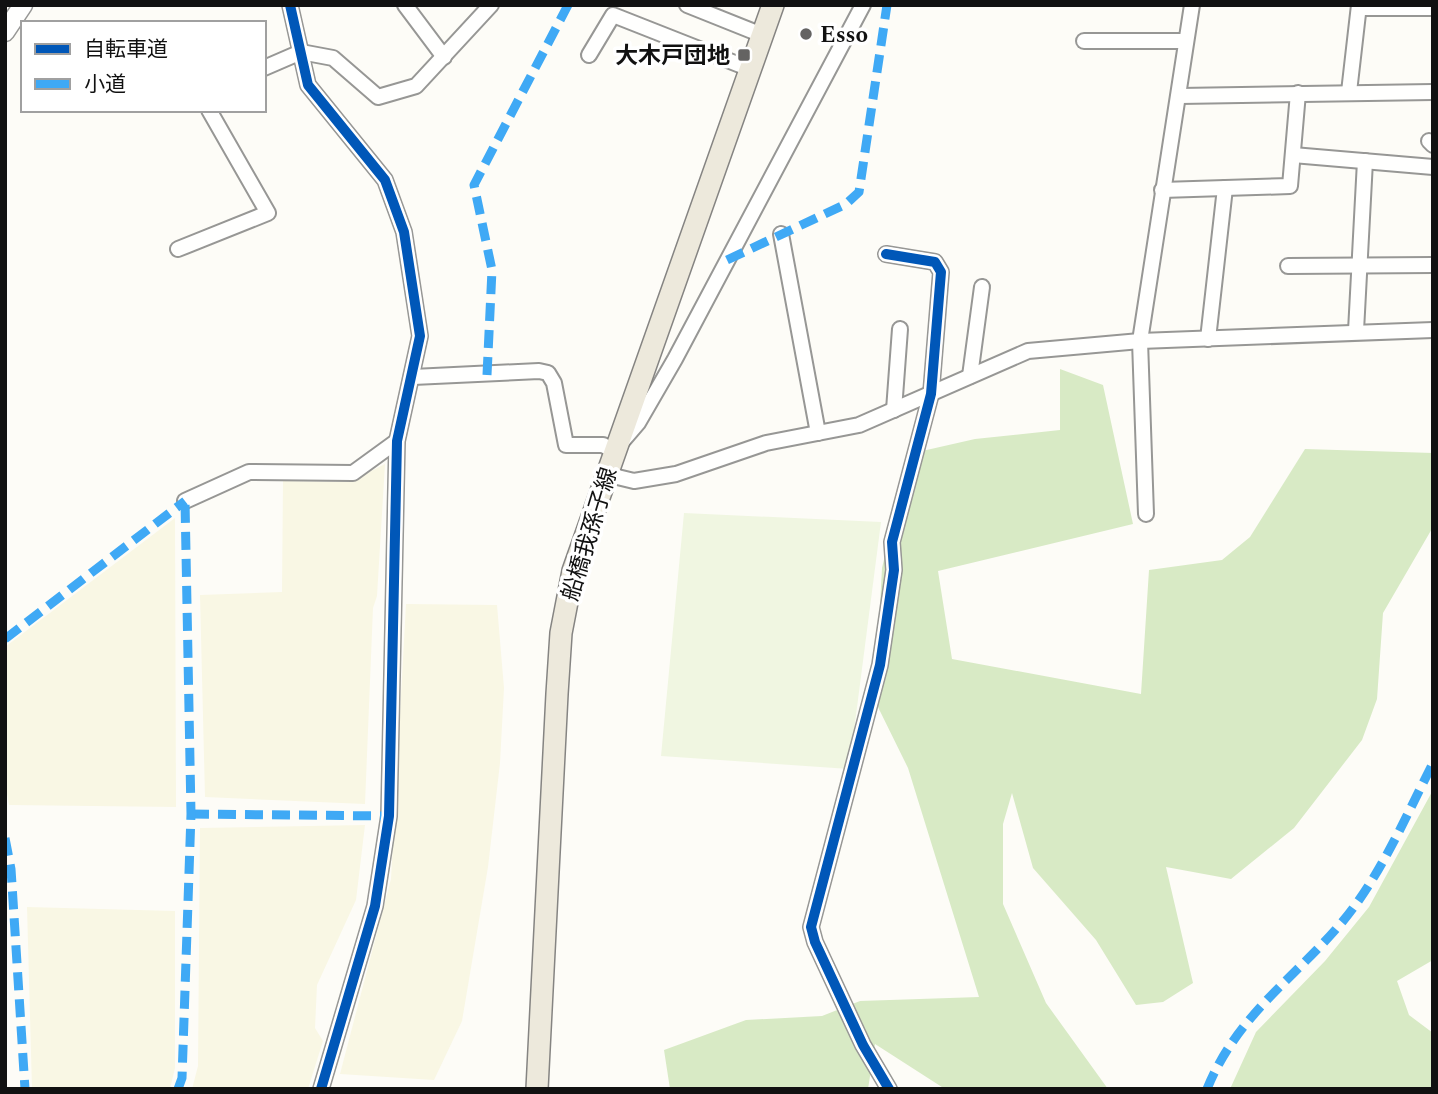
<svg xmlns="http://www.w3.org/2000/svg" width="1438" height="1094" font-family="Spectral,'Noto Sans JP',serif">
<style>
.farmland{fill:#f9f7e4}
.forest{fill:#d8eac5}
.pitch{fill:#f0f6e1}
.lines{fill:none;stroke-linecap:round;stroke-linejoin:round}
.minor-casing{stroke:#979795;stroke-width:18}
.tertiary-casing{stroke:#979795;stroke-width:21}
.primary-casing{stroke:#858482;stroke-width:24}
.minor{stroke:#fffffe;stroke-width:14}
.tertiary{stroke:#fffffe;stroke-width:18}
.primary{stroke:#ede9dc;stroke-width:21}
.quiet{stroke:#3fa9f5;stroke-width:9;stroke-dasharray:18 9;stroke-linecap:butt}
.cycleway-casing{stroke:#fff;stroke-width:15}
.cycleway{stroke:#0057b8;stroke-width:10}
.poi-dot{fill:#646362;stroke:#fff;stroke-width:2.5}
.labels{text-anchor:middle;stroke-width:7;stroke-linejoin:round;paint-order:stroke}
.poi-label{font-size:23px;font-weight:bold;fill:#111;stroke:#fff;text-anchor:start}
.street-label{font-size:23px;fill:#111;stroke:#fff}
</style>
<rect width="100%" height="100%" fill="#fdfcf7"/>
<g class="farmland">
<path d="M385 464 377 596 373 608 365 804 205 797 200 595 282 592 283 481 349 482Z"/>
<path d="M175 518 176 807 9 805 5 783V647Z"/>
<path d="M406 604 497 605 504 688 500 763 488 867 462 1021 434 1080 340 1074 391 879Z"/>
<path d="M365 825 356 900 317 985 315 1028 323 1041 308 1089H192L198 1066 200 828Z"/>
<path d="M27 907 175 911V1068L170 1089H32Z"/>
</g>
<g class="forest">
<path d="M1060 369 1103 385 1133 524 938 571 952 659 1141 694 1149 570 1222 560 1250 537 1305 449 1433 453V527L1383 613 1377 699 1362 740 1294 828 1231 879 1166 867 1193 983 1163 1002 1136 1005 1096 940 1033 868 1012 793 1003 824V904L1046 1003 1108 1089H945L875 1044 868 1089H670L664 1050 746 1020 822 1016 860 1001 979 997 908 768 875 701 882 568 909 454 975 439 1060 430Z"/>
<path d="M1433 790V960L1397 981 1409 1015 1433 1033V1089H1230L1256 1032 1325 961 1369 907Z"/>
</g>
<path class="pitch" d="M684 513 881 522 849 769 661 756Z"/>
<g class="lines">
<g class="minor-casing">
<g id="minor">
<path d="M290 5 308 85 385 180 404 232 420 336 397 441 389 816 375 906 321 1089"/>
<path d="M405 5 444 57"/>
<path d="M687 5 762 35"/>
<path d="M1359 8H1433"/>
<path d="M1084 41H1186"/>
<path d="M589 55 613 15 750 69"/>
<path d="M264 68 301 52 333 58 378 97 416 86 491 5"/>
<path d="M1349 92 1359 5"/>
<path d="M1180 96 1433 92"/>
<path d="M1429 141 1433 145"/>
<path d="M1293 155 1433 167"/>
<path d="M1162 190 1290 186 1298 93"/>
<path d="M781 234 818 433"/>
<path d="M178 249 268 213 209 110"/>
<path d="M886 254 935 262 941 272 931 394 892 542 894 570 880 665 811 927 815 942 863 1045 889 1089"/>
<path d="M1288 266 1433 265"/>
<path d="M1356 331 1365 161"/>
<path d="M1208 339 1225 188"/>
<path d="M970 376 982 287"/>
<path d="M413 377 539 371 548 373 554 383 566 445H603L614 451 638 423 675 359 863 5"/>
<path d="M894 410 900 329"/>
<path d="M605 474 634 481 676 474 766 443 859 425 1028 351 1140 341 1433 330"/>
<path d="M185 501 249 472 353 473 397 441"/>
<path d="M1146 514 1140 341 1192 5"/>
</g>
</g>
<g class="tertiary-casing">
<path id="tertiary" d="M5 32 23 5"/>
</g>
<g class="primary-casing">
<path id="primary" d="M537 1089 557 694 561 633 573 571 773 5"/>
</g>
<use href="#minor" class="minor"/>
<use href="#tertiary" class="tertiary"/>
<use href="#primary" class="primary"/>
<g class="quiet">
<path d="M727 260 846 204 859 192 887 5"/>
<path d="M487 375 492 270 474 185 568 5"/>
<path d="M5 639 185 501"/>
<path d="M191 814 389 816"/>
<path d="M5 838 11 869 25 1089"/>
<path d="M178 1089 182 1078 191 814 185 501"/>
<path d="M1207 1089C1237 1015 1294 979 1343 921 1381 875 1406 816 1433 763"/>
</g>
<g class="cycleway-casing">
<g id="cycleway">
<path d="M290 5 308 85 385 180 404 232 420 336 397 441 389 816 375 906 321 1089"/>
<path d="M886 254 935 262 941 272 931 394 892 542 894 570 880 665 811 927 815 942 863 1045 889 1089"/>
</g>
</g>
<use href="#cycleway" class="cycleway"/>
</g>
<g class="poi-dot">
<circle cx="806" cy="34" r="7"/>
<rect x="737" y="48" width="14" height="14" rx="3.5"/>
</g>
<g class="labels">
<g class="poi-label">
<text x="820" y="42">Esso</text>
<text x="730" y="63" text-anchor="end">大木戸団地</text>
</g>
<g class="street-label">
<text transform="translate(589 534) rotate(-73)" y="8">船橋我孫子線</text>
</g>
</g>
<rect width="1438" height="1094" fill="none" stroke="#111111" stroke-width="14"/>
<rect x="21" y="21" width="245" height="91" fill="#ffffff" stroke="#a0a0a0" stroke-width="2"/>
<rect x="35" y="44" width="35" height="10" fill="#0057b8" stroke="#a0a0a0" stroke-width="2"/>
<text x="84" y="56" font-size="21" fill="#111111">自転車道</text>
<rect x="35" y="79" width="35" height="10" fill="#3fa9f5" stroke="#a0a0a0" stroke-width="2"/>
<text x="84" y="91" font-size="21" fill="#111111">小道</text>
</svg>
